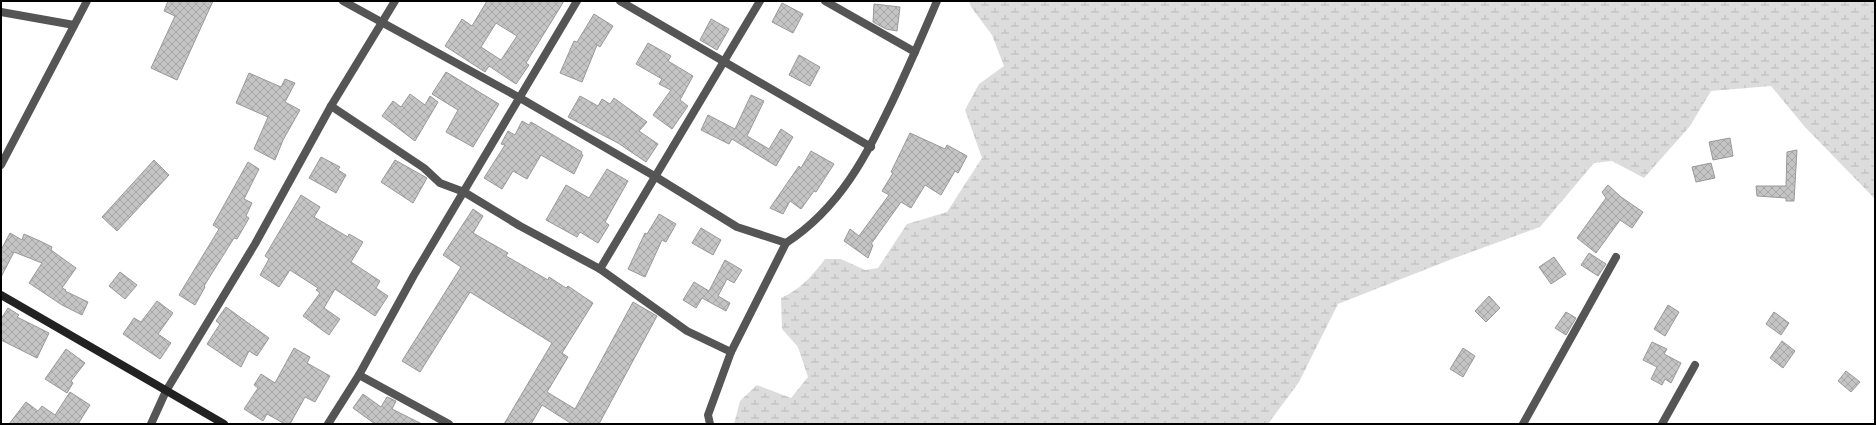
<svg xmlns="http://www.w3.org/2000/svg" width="1876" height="425" font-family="'PT Sans',sans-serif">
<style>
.wetland{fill:url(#wetland-marsh)}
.building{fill:url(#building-cross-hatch);stroke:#999;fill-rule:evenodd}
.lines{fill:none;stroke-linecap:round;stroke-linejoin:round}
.minor{stroke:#555;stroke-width:8}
.secondary{stroke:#222;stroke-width:8}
</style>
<defs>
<pattern id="wetland-marsh" width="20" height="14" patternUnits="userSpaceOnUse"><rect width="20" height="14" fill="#dcdcdc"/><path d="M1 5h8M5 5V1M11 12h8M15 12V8" fill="none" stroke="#bbb"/></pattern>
<pattern id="building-cross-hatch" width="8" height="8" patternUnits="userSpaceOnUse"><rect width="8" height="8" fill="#c4c4c4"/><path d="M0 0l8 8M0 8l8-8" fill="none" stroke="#a7a7a7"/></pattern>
</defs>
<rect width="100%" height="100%" fill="#fff"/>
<path class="wetland" d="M969 1H1875V199L1805 127 1771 86 1711 91 1690 126 1644 178 1612 161 1594 163 1540 227 1452 259 1338 304 1299 382 1268 424H734L740 401 757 385 791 398 808 377 798 347 782 329 781 298C801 289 812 276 825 259H841L865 270 878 268 907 224 947 212 982 158 965 110 979 84 1004 66 992 35 971 7Z"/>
<g class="building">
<path d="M168 1H213L177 80 151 68 175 16 164 11Z"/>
<path d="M487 1H564L526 63 529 65 516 84 489 66 485 72 445 46 462 19 472 26ZM496 23 517 36 501 60 481 47Z"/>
<path d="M782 3 803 14 793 33 772 22Z"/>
<path d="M874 4 900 7 897 31 886 29 873 22Z"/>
<path d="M594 14 613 26 600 47 597 45 582 82 560 73 574 41 577 42Z"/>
<path d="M711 19 729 29 717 50 700 40Z"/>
<path d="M648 43 671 56 668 61 693 76 680 100 688 106 672 129 653 115 671 90 659 84 662 79 636 64Z"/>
<path d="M799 55 820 67 810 86 789 75Z"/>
<path d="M446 72 499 104 473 147 446 132 458 110 432 94Z"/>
<path d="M249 73 281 87 285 79 295 83 285 102 300 110 283 140 275 160 254 149 268 117 236 103Z"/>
<path d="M410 94 425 105 430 96 438 102 415 141 382 116 393 101 401 107Z"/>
<path d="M751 95 764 101 747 136 769 149 781 129 793 137 776 166 732 139 729 144 701 130 708 115 735 129Z"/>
<path d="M580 96 598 106 602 99 610 104 614 98 647 122 639 131 658 144 646 162 618 143 568 117Z"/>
<path d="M522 121 529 125 531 122 582 152 581 154 583 155 574 174 541 155 527 179 513 171 502 189 484 178 505 145 501 144 508 131 515 135Z"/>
<path d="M910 133 945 149 947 145 967 156 958 173 955 171 941 195 925 185 911 208 901 202 871 244 873 245 868 258 844 241 850 229 859 236 889 195 882 191 893 173 891 172Z"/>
<path d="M1730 138 1733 156 1713 160 1709 142Z"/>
<path d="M1797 150 1794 201H1786V198L1757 196 1756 186H1786L1787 152Z"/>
<path d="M811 151 834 164 816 192 814 191 801 209 790 201 783 214 770 208 799 166 801 168Z"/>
<path d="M321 157 340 167 338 170 346 175 336 193 309 178Z"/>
<path d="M154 160 169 175 117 231 102 217Z"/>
<path d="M395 160 427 178 413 203 381 182Z"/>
<path d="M248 162 259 169 244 199 252 203 246 216 249 218 237 239 234 238 204 286 205 287 195 305 179 295 219 229 213 225Z"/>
<path d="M1711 163 1715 178 1696 182 1692 167Z"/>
<path d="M607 169 628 181 605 222 609 225 598 243 580 232 577 237 546 220 566 185 589 198Z"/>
<path d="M1608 185 1621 197 1643 212 1632 228 1620 220 1596 253 1577 238 1606 198 1602 192Z"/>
<path d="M301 195 320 207 314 217 348 237 349 234 363 242 351 262 380 281 376 288 388 296 375 316 335 289 324 308 340 319 329 335 303 316 320 293 316 290 318 288 290 270 279 287 260 275 269 259 265 256Z"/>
<path d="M473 209 483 216 473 233 508 253 506 256 548 280 549 277 566 288 568 286 593 303 562 353 568 357 547 392 575 409 633 302 657 316 599 424H572L542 405 531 424H504L552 343 470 292 420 372 402 361 461 267 443 255Z"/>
<path d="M659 214 676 224 666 242 662 240 645 277 628 269 645 233 647 234Z"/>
<path d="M701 228 721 240 713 255 692 243Z"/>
<path d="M10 233 22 240 24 234 40 241 52 247 51 250 76 268 62 288 66 290 65 291 88 302 82 315 62 305 29 283 42 263 14 252 1 277V250Z"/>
<path d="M1589 253 1606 264 1598 276 1581 265Z"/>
<path d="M1554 257 1566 274 1551 284 1539 267Z"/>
<path d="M725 260 742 270 734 283 727 279 718 296 730 303 726 311 702 298 696 308 683 300 694 282 709 291Z"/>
<path d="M120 272 137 285 125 299 109 286Z"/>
<path d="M1489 296 1500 308 1486 322 1475 311Z"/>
<path d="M157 301 173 313 158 334 171 343 160 359 123 334 134 318 141 322Z"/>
<path d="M1668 305 1679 312 1665 336 1654 329Z"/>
<path d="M226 307 269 338 257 356 249 351 241 367 207 344 220 324 216 321Z"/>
<path d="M8 308 19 315 17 317 49 333 37 358 1 340V319Z"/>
<path d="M1566 312 1576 318 1566 335 1555 328Z"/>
<path d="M1774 312 1789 323 1781 335 1766 324Z"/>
<path d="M1782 341 1795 351 1783 368 1770 358Z"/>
<path d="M1652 342 1667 349 1664 354 1681 363 1671 383 1665 379 1662 385 1651 379 1657 367 1643 360Z"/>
<path d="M294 348 310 357 307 363 330 376 315 402 305 397 290 424H285L267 414 263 421 244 409 258 388 254 385 261 374 275 383Z"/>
<path d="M1463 348 1475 356 1463 377 1450 369Z"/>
<path d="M66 349 85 363 71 381 73 383 67 393 45 379Z"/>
<path d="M1846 371 1860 382 1851 392 1838 381Z"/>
<path d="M70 392 90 405 78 424H9L26 402 38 411 42 406 55 415Z"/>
<path d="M363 394 381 407 387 397 396 401 392 409 422 424H375L353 408Z"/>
</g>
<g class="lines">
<g class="minor">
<path d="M343 1 520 98 656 177 737 227 786 243C841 207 866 156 894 98 909 66 923 34 937 1"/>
<path d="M620 1 871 147"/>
<path d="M825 1 915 52"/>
<path d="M1 12 74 25"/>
<path d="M331 106 424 168 440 183 464 192 520 226 600 269 687 331 731 352"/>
<path d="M1 165 87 1"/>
<path d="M600 269 760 1"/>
<path d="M359 375 449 424"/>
<path d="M151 424 166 391 255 244 331 106 395 1"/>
<path d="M328 424 359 375 414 275 577 1"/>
<path d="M710 424 708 415 731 352 786 243"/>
<path d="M1523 424 1616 257"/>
<path d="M1662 424 1695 365"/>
</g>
<path class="secondary" d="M1 295 224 424"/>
</g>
<rect width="1876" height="425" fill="none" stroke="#000000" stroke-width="4"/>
</svg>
